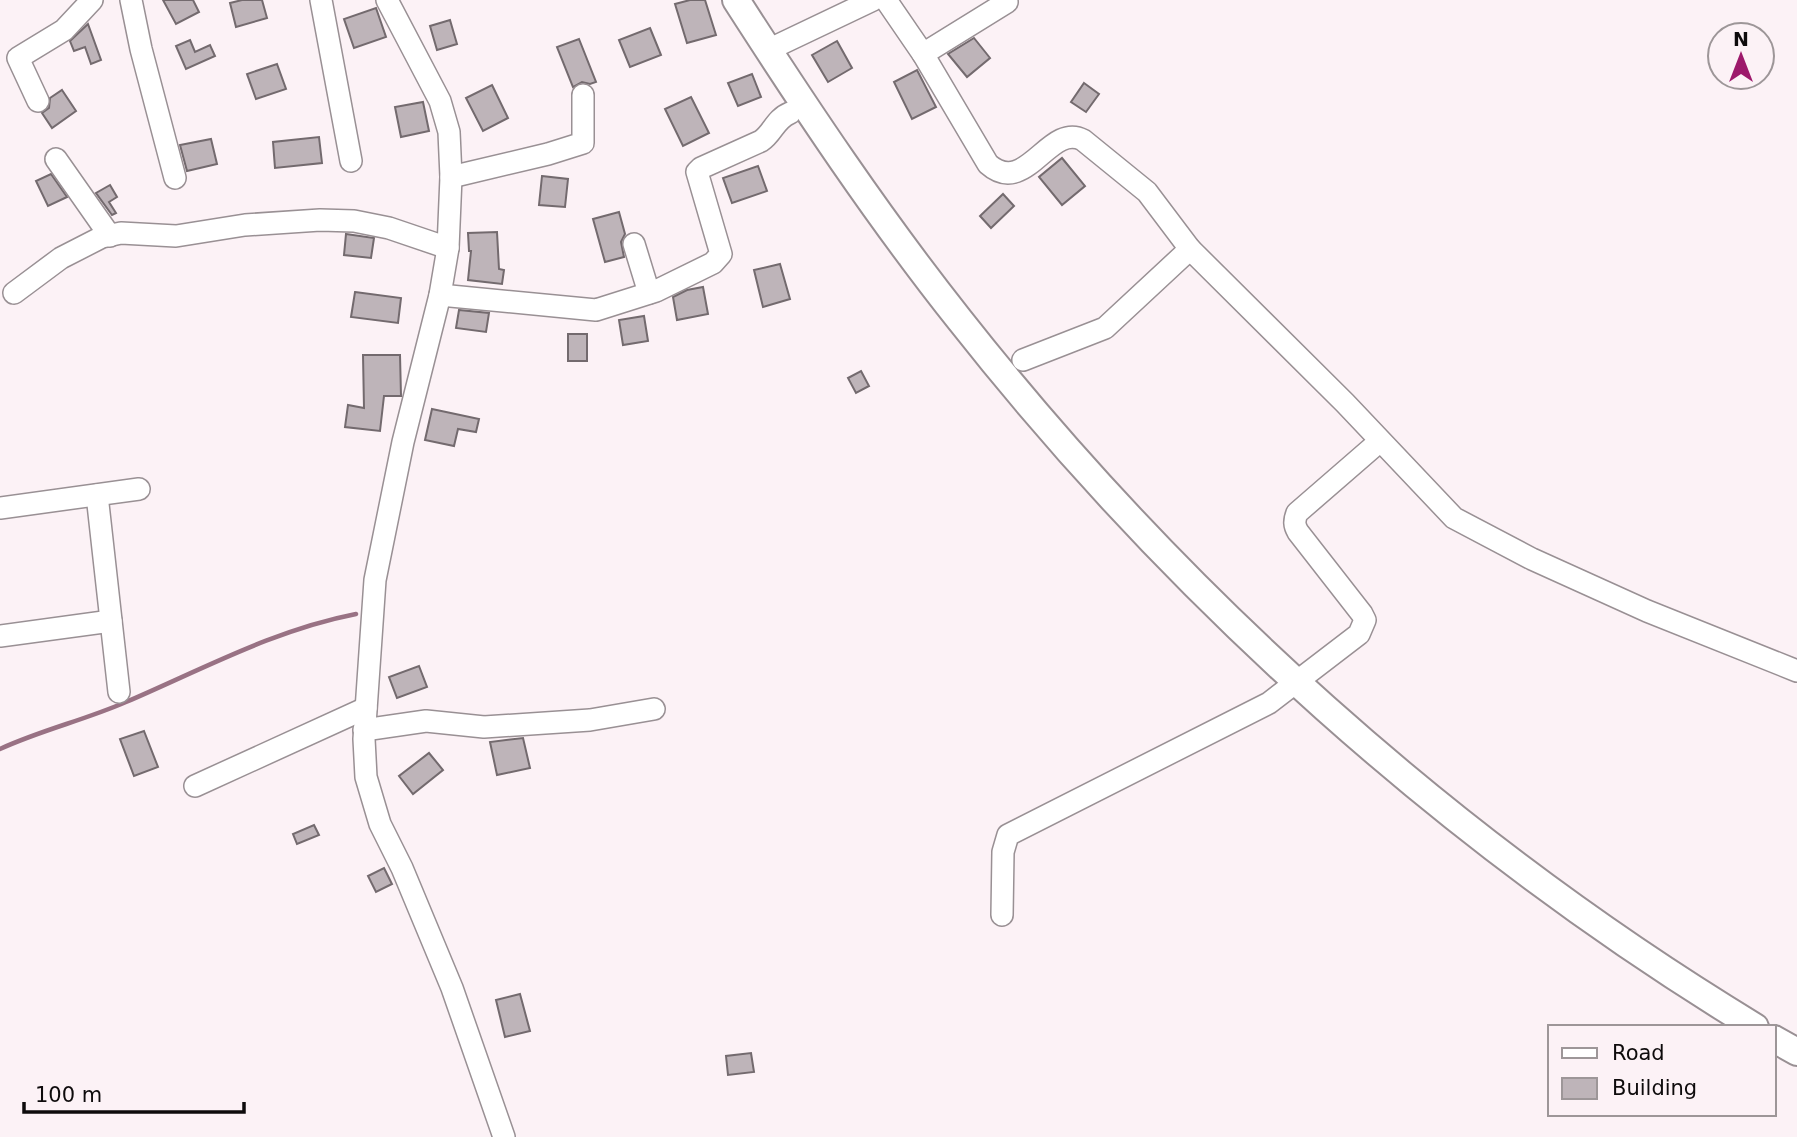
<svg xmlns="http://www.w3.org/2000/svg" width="1797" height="1137" font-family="'DejaVu Sans',sans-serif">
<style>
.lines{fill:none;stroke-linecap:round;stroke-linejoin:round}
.stream{stroke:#997284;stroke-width:4.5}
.building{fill:#beb4b9;stroke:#736a6e;stroke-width:2}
.minor-casing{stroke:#999094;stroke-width:24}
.major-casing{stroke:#999094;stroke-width:30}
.minor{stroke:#fff;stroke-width:21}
.major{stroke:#fff;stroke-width:26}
</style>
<rect width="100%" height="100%" fill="#fcf2f6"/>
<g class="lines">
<path class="stream" d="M0 749C41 730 85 720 126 702 203 669 274 630 356 614"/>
</g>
<g class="building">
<path d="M163 0H193L199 12 176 24Z"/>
<path d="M242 0H262L267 18 236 27 230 3Z"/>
<path d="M690 0H705L716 35 687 43 675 4Z"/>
<path d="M376 8 386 37 354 48 344 19Z"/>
<path d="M450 20 457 44 437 50 430 26Z"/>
<path d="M88 24 101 60 91 64 85 47 74 51 70 41Z"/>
<path d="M650 28 661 55 630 67 619 40Z"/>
<path d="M974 38 990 58 967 77 948 54Z"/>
<path d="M579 39 596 82 590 84 582 82 573 87 557 47Z"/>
<path d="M190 40 195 52 210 45 215 56 186 69 176 46Z"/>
<path d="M837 41 852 68 828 82 812 55Z"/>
<path d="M277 64 286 89 256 99 247 74Z"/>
<path d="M917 70 936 107 912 119 894 82Z"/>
<path d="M752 74 761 97 738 106 728 83Z"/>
<path d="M1084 83 1099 94 1086 112 1071 102Z"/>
<path d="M492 85 508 118 483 131 466 98Z"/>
<path d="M62 90 76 111 52 128 42 113 49 108 50 98Z"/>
<path d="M691 97 709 133 683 146 665 109Z"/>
<path d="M423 102 429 131 401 137 395 107Z"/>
<path d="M319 137 322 163 275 168 273 142Z"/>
<path d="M211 139 217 164 187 171 180 145Z"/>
<path d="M1062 158 1085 186 1062 205 1039 177Z"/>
<path d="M758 166 767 191 732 203 723 178Z"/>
<path d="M51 174 67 197 48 206 36 181Z"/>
<path d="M542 176 568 179 565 207 539 205Z"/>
<path d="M110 185 117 197 109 202 116 213 112 215 96 193Z"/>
<path d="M1003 194 1014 206 991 228 980 216Z"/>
<path d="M619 212 625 234 621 242 624 257 605 262 593 219Z"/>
<path d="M497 232 499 269 504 270 502 284 468 280 471 251H469L468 233Z"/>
<path d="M346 234 374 238 371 258 344 255Z"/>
<path d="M780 264 790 299 763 307 754 270Z"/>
<path d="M703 287 708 314 677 320 673 297 687 290Z"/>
<path d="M355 292 401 298 398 323 351 317Z"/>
<path d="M459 310 489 313 486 332 456 328Z"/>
<path d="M644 316 648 341 623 345 619 320Z"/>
<rect x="568" y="334" width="19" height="27"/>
<path d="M363 355H400L401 396H384L380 431 345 427 348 405 364 408Z"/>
<path d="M861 371 869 386 856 393 848 378Z"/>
<path d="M432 409 479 419 476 432 458 429 454 446 425 440Z"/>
<path d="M419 666 427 687 397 698 389 677Z"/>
<path d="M144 731 158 767 134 776 120 739Z"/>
<path d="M523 738 530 768 497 775 490 742Z"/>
<path d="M429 753 443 770 413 794 399 776Z"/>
<path d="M314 825 319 835 297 844 293 834Z"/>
<path d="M384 868 392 884 376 892 368 876Z"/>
<path d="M520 994 530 1031 505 1037 496 1000Z"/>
<path d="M751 1053 754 1072 728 1075 726 1056Z"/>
</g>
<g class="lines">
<g class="minor-casing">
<g id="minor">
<path d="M131 0 141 49 175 178"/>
<path d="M321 0 351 161"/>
<path d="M387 0 440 101 449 132 451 177 448 248 440 295 403 442 375 580 364 739 366 777 380 824 402 868 452 988 504 1137"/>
<path d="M886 0 923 54 988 164C1026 198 1049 122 1083 140L1147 192 1190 249 1345 403 1454 518 1532 559 1647 611 1797 671"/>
<path d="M768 50 873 0"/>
<path d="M923 54 1007 2"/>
<path d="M38 101 18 58 64 30 92 0"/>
<path d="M56 159 110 236"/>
<path d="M451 177 548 154 583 143V95"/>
<path d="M634 244 649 293"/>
<path d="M14 293 61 258 102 237 121 233 176 236 245 225 320 220 354 221 389 228 448 248"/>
<path d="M440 295 596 310 656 291 713 263 721 254 697 172 701 168 761 141C773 133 775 119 790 113"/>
<path d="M1023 360 1105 328 1190 249"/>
<path d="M97 495 119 692"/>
<path d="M0 508 139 489"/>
<path d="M0 636 111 621"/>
<path d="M364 730 426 721 484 727 590 720 654 709"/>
<path d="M195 786 366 708"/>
<path d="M1002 915 1003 852 1008 835 1269 703 1359 634 1365 620 1362 614 1298 532C1294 525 1294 521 1297 513L1380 441"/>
</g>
</g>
<g class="major-casing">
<g id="major">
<path d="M736 0C806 109 878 217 959 319 1177 596 1453 844 1755 1027"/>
<path d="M1774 1039 1797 1052"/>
</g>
</g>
<use href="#minor" class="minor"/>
<use href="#major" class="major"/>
</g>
<rect x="1548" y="1025" width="228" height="91" fill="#fcf2f6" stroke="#9d9698" stroke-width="2"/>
<rect x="1562" y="1048" width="35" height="10" fill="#ffffff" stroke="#9d9698" stroke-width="2"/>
<text x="1612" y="1060" font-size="21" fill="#0e0b0c">Road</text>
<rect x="1562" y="1078" width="35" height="21" fill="#beb4b9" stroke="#9d9698" stroke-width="2"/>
<text x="1612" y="1095" font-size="21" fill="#0e0b0c">Building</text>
<g transform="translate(1741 56)"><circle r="33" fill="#fcf2f6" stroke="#9d9698" stroke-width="2"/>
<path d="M0-5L12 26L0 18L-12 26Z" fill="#9d196b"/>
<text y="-10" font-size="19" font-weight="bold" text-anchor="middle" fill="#0e0b0c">N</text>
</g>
<path d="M24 1102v10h220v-10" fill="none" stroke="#0e0b0c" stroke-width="3.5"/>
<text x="35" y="1102" font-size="21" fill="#0e0b0c" stroke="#fcf2f6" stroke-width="5" paint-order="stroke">100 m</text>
</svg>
